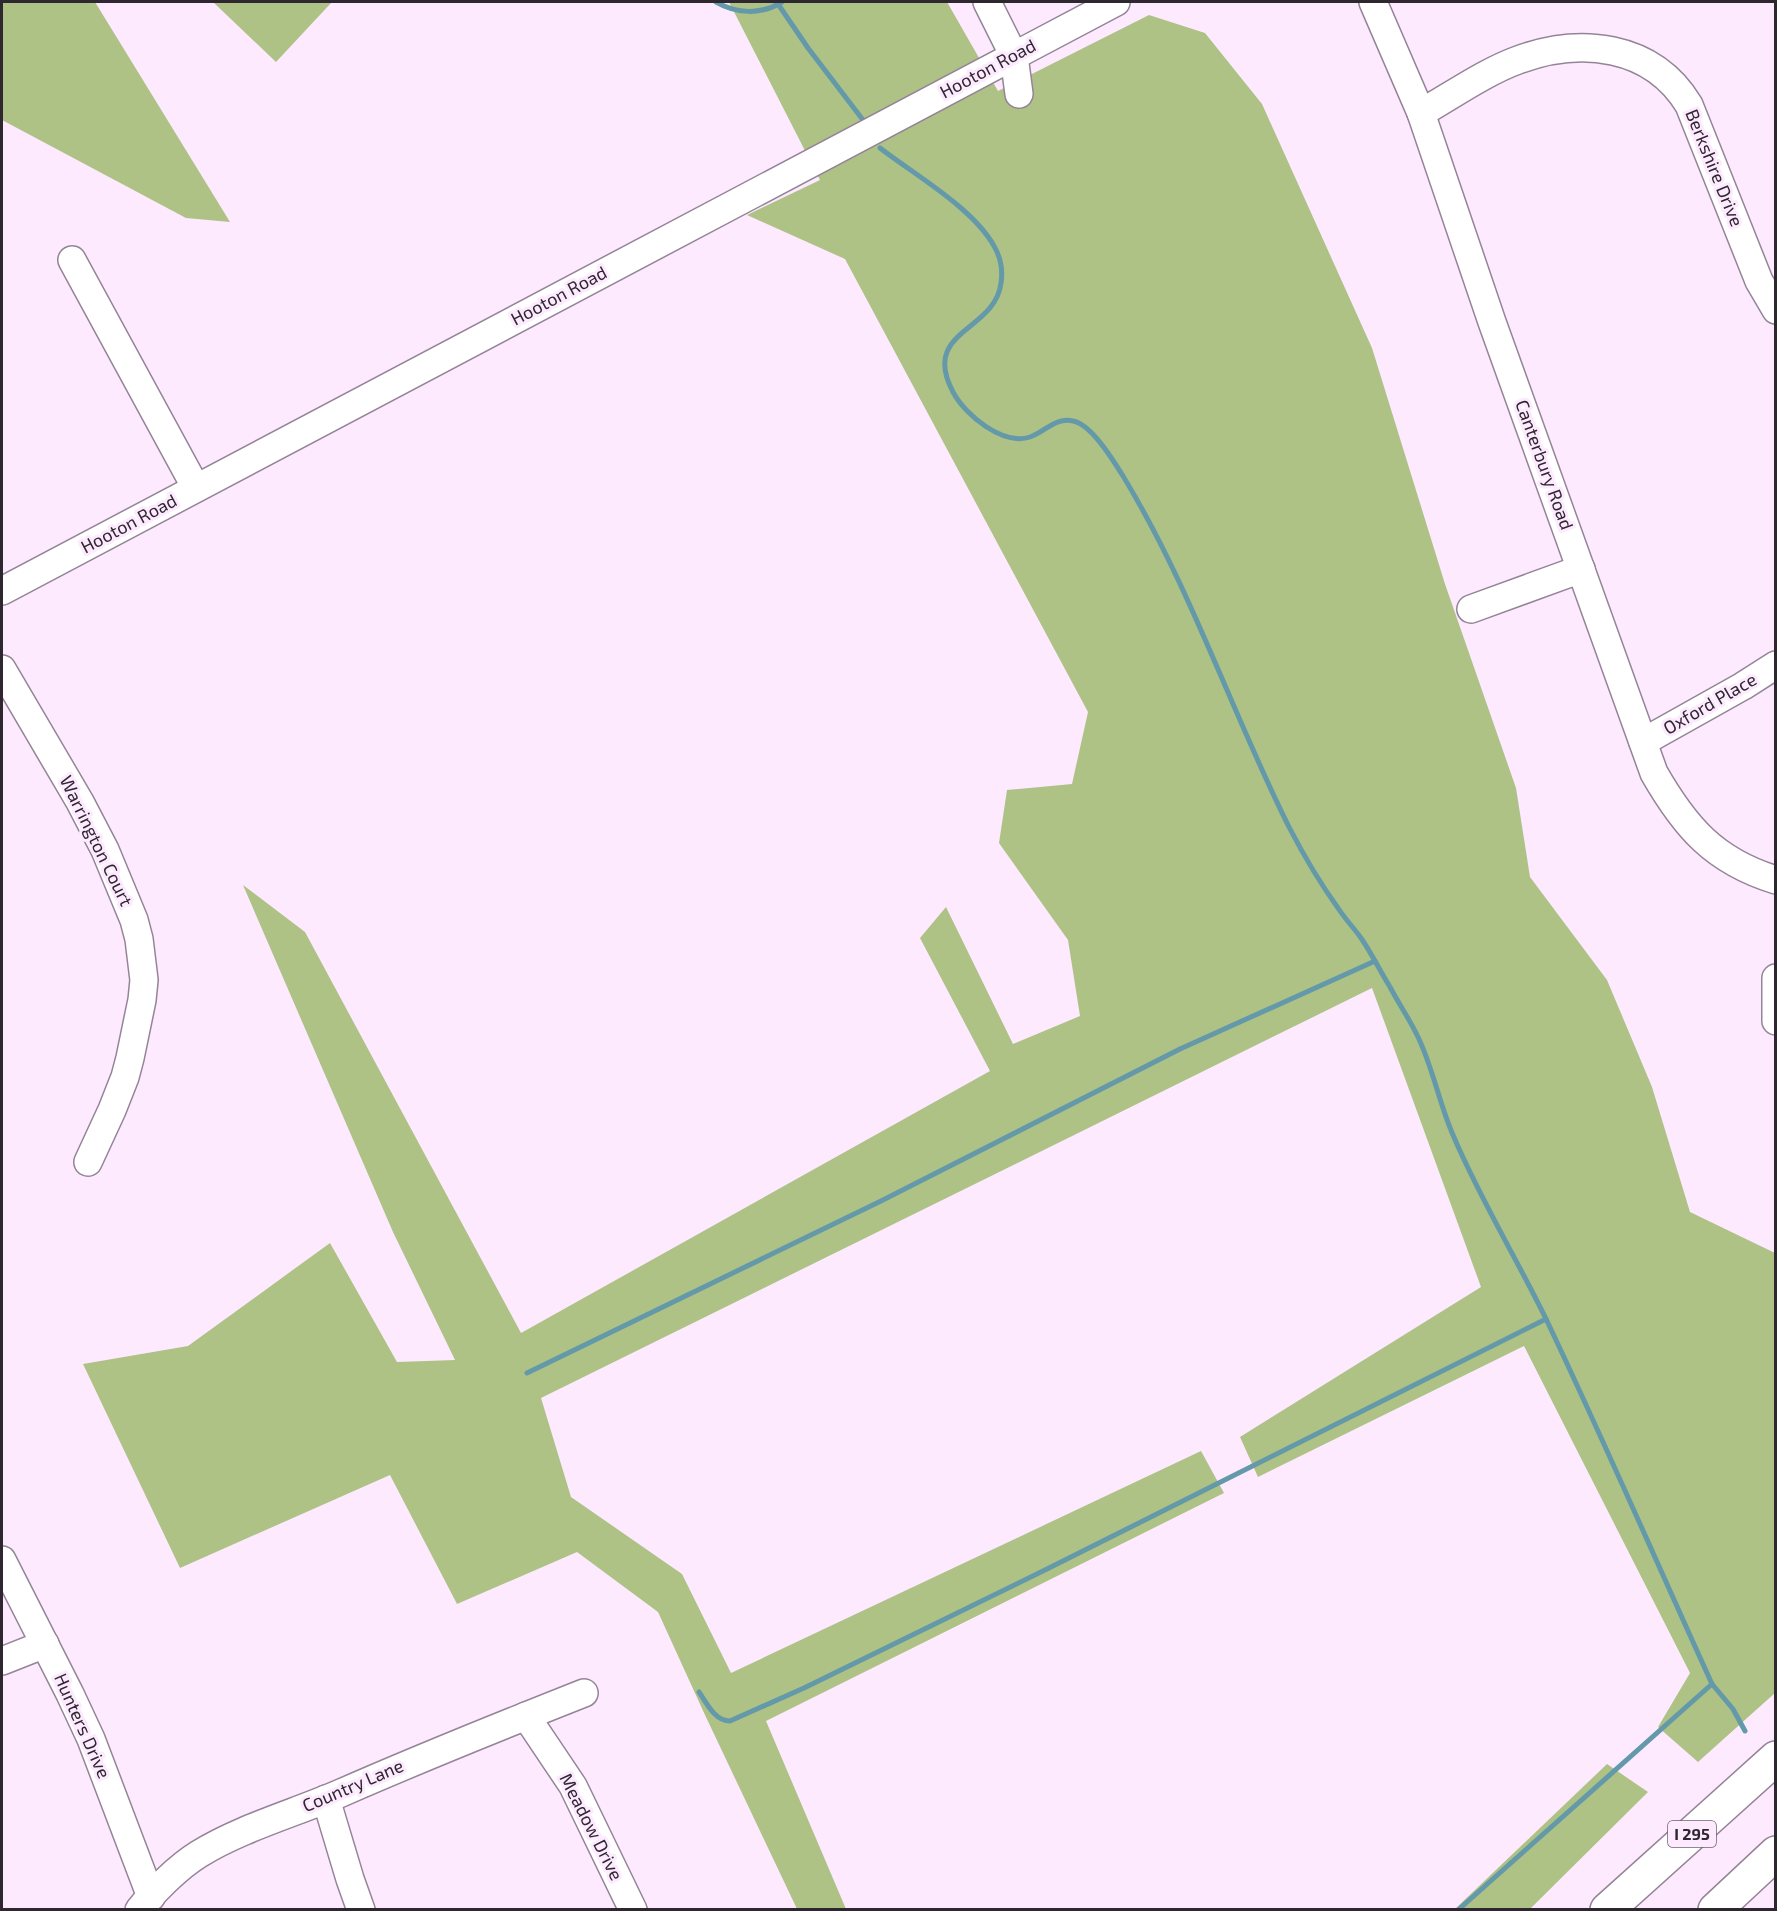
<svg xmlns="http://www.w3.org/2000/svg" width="1777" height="1911" font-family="'Exo 2',sans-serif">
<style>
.forest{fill:#aec286}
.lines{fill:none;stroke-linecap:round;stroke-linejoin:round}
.stream{stroke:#6499aa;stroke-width:5}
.minor-casing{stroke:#958497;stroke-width:30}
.highway-casing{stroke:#958497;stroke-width:36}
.minor{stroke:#fff;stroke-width:27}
.highway{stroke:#fff;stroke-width:33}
.labels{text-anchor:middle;stroke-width:6;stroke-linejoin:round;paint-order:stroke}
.shield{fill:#fdeaff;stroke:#6d626d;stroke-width:1.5}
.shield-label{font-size:16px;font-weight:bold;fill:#2f272f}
.street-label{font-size:18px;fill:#2f272f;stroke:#fdeaff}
</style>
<rect width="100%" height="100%" fill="#fdeaff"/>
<g class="forest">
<path d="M2 2H95L230 222 186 218 2 120Z"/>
<path d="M213 2H332L276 62Z"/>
<path d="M729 2H947L998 91 1149 15 1205 33 1262 104 1372 348 1445 584 1516 788 1530 877 1607 980 1652 1087 1690 1212 1775 1253V1693L1698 1762 1658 1727 1690 1673 1524 1346 1258 1477 1240 1437 1481 1287 1372 988 541 1398 571 1497 682 1574 731 1673 1201 1451 1224 1493 766 1721 846 1909H797L705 1715 658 1612 577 1552 457 1604 390 1475 180 1568 83 1364 188 1346 330 1243 397 1362 455 1360 393 1232 243 885 305 932 521 1333 990 1071 920 938 946 907 1013 1044 1080 1016 1068 940 999 843 1007 790 1072 784 1088 712 845 259 747 215 820 180Z"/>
<path d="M1607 1764 1648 1792 1530 1909H1455Z"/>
</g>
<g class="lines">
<g class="stream">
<path d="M716 2C737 14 761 15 782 2"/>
<path d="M778 4 808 48 863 120"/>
<path d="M880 148C915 175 973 208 994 246 1001 258 1003 270 1001 283 995 332 920 330 953 392 965 415 1003 446 1030 437 1045 432 1055 417 1073 421 1091 424 1113 460 1123 476 1190 586 1231 711 1289 827 1303 854 1320 883 1338 908 1345 919 1354 928 1361 938 1372 954 1380 971 1390 987 1399 1004 1410 1020 1418 1037 1433 1068 1439 1103 1453 1135 1480 1199 1517 1259 1547 1321 1604 1441 1657 1563 1712 1684L1733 1709 1745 1731"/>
<path d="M527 1373 881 1201 1180 1049 1375 961"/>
<path d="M699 1692C707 1704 715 1721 730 1721L804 1688 1049 1568 1546 1319"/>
<path d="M1458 1910 1712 1684"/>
</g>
<g class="minor-casing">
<g id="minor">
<path d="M987 2 1014 56 1019 94"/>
<path d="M1373 2 1421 113 1492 322 1654 773C1685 827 1714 861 1776 880"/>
<path d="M1421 113C1451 96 1485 72 1518 60 1580 37 1652 44 1689 105L1759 281 1776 310"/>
<path d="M72 260 196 488"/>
<path d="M2 591 1116 2"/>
<path d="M1471 609 1581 569"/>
<path d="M2 669 80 802 105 850 134 920 139 939 144 980 142 1000 130 1058 125 1077 112 1110 88 1162"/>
<path d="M1643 742 1743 686 1776 665"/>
<path d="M1776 978V1021"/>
<path d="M2 1560 70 1694 91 1739 151 1897"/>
<path d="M2 1661 45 1644"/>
<path d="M526 1716 573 1786 633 1910"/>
<path d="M326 1799 350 1879 361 1910"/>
<path d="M139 1910C154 1891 178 1867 199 1854 241 1828 295 1813 341 1793 421 1758 503 1725 584 1693"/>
</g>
</g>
<g class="highway-casing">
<g id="highway">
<path d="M1607 1910 1776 1758"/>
<path d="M1715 1910 1776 1853"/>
</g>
</g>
<use href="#minor" class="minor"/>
<use href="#highway" class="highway"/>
</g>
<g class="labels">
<rect class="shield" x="1668" y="1821" width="48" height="26" rx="4.5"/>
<g class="shield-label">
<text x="1692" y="1840">I 295</text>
</g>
<g class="street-label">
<text transform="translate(988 69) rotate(-28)" y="6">Hooton Road</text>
<text transform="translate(1714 168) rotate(68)" y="6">Berkshire Drive</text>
<text transform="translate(559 296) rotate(-28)" y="6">Hooton Road</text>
<text transform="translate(1544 465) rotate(70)" y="6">Canterbury Road</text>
<text transform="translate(129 524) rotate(-28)" y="6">Hooton Road</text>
<text transform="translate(1710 704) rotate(-30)" y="6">Oxford Place</text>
<text transform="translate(96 841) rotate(64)" y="6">Warrington Court</text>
<text transform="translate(82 1726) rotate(66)" y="6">Hunters Drive</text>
<text transform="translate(353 1786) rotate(-23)" y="6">Country Lane</text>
<text transform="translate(591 1827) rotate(63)" y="6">Meadow Drive</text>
</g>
</g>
<rect width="1777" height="1911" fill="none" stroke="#2f272f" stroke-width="6"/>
</svg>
